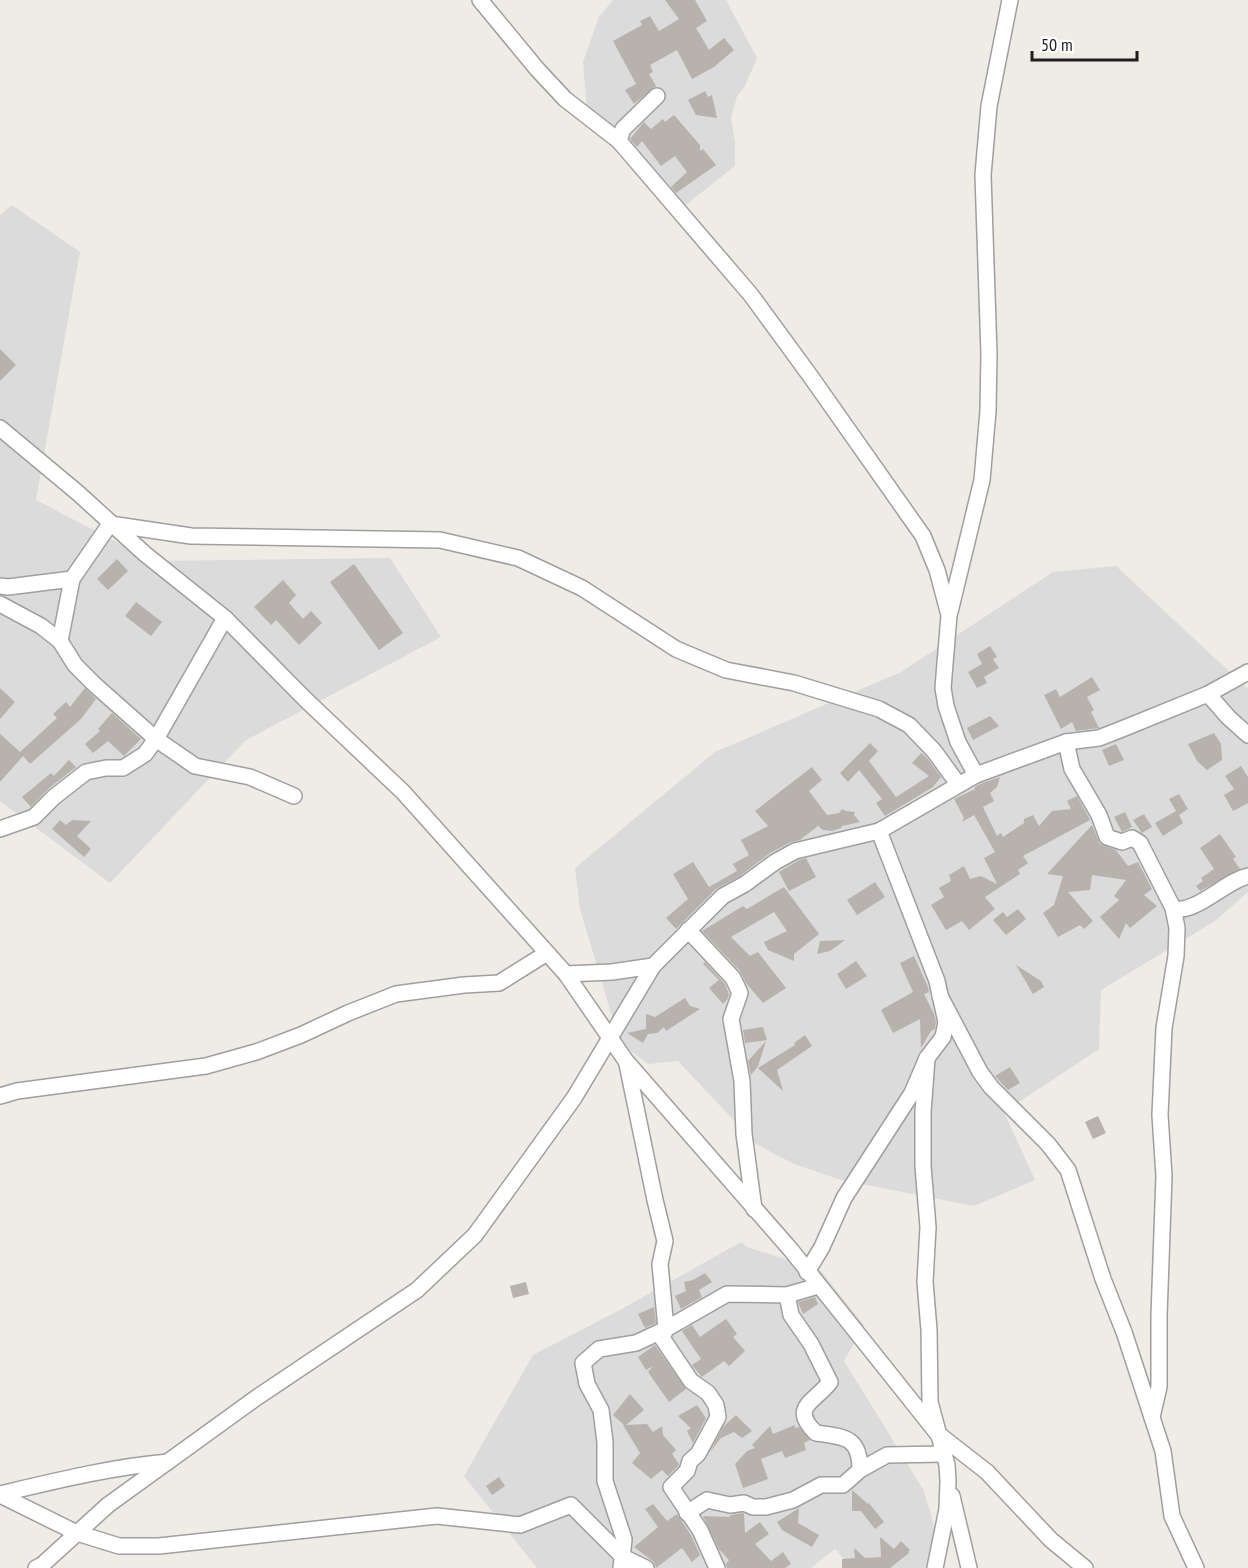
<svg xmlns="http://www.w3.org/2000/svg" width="1248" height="1568" font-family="'PT Sans Narrow',sans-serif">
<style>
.residential{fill:#dcdbdb}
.building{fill:#b7b2ab}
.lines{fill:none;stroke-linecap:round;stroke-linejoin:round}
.minor-casing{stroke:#9f9f9f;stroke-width:18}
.minor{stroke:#fff;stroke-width:15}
</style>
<rect width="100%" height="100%" fill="#eeece5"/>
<g class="residential">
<path d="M613 0H726L757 58 744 88 737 96 731 118 735 142V166L683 207 587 111 583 62 599 17Z"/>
<path d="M12 205 80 252 36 500 153 561 390 558 441 637 246 740 110 883 0 801V215Z"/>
<path d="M1116 566 1248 689V892L1215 921 1101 990 1099 1049 1004 1112 1035 1180 974 1206 841 1180 794 1164 756 1144 678 1061 648 1064 620 1043 580 909 575 868 715 752 901 672 1053 572Z"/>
<path d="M741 1242 747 1247 821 1271 864 1325 844 1361 923 1489 931 1514 941 1564 934 1568H853L835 1549 811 1568H537L464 1476 533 1355 618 1311Z"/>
</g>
<g class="building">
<path d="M665 0H695L707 21 696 28 709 50 724 38 734 50 714 67 692 79 677 50 650 65 653 72 649 74 656 86 634 104 625 90 636 84 613 41 642 25 640 21 650 16 659 31 679 19Z"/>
<path d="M705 91 708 97 712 95 717 118 696 115 688 100Z"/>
<path d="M674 115 700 145V151L703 149 716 165 676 193 671 187 687 172 675 156 661 166 642 141 637 147 630 139 644 122 651 129 663 119 665 122Z"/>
<path d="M0 349 16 365 0 381Z"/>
<path d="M117 559 128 571 108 590 97 579Z"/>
<path d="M354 564 403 633 379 650 330 582Z"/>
<path d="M283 580 296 595 289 603 303 619 311 611 322 623 299 645 276 620 271 625 254 607Z"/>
<path d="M136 602 162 622 151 636 125 616Z"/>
<path d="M990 646 997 657 993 659 999 668 984 677 987 683 977 688 968 672 982 664 977 654Z"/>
<path d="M1092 677 1100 690 1087 697 1094 710 1091 712 1099 728 1076 731 1072 722 1061 729 1044 695 1056 689 1060 697Z"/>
<path d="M0 688 15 702 0 719Z"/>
<path d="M85 688 96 699 81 719 30 764 23 756 0 782V734L20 752 57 718 53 714 66 702 70 707Z"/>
<path d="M112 713 141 739 124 756 108 741 93 753 85 744 100 731 98 729Z"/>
<path d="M990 716 999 726 973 740 967 728Z"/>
<path d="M1214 733 1221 744 1222 760 1207 770 1197 761 1188 744Z"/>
<path d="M870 743 878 751 869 761 896 797 929 776 912 763 921 753 927 758 941 777 933 787 885 816 876 803 882 799 859 770 848 782 840 773Z"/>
<path d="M1116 744 1124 760 1109 766 1102 750Z"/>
<path d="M69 760 76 767 48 789 31 807 22 797 51 773 54 776Z"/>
<path d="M1241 766 1248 777V803L1233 811 1224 795 1234 789 1225 776Z"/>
<path d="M812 767 822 780 809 791 827 815 839 813 842 809 846 811 855 812 854 815 860 822 842 826 841 828 832 831 823 830 818 826 800 840 791 842 770 853 740 876 716 889 676 929 666 918 688 899 673 874 693 862 709 887 737 871 733 864 749 855 741 840 768 826 755 811Z"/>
<path d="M1000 777 997 787 990 793 994 801 983 807 997 836 1001 833 1003 837 1024 823V819L1033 815 1039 826 1052 811 1071 809 1067 801 1077 796 1090 820 1023 856 1028 863 1018 870 1020 874 985 897 995 909 969 930 962 921 946 930 931 905 944 897 939 888 951 881 949 875 964 866 970 879 981 876 997 884 984 858 995 852 974 815 962 822 964 818 954 799 975 789V787L980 784Z"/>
<path d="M1179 794 1188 809 1179 815 1183 823 1163 836 1155 823 1176 811 1169 799Z"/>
<path d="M1125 812 1132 827 1122 832 1114 817Z"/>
<path d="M1144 814 1152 827 1142 833 1133 820Z"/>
<path d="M60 820 66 825 72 820 91 821 77 836 91 849 84 857 52 829Z"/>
<path d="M1092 825 1100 844 1116 850 1128 866 1138 862 1152 889 1144 895 1157 906 1130 928 1126 923 1119 939 1100 917 1119 900 1114 896 1126 880 1092 875 1090 890 1068 892 1093 921 1084 929 1080 925 1058 937 1043 913 1054 905 1063 876 1047 874Z"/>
<path d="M1220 834 1236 857 1233 859 1240 869 1200 891 1196 886 1203 881 1201 878 1214 869 1200 848Z"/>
<path d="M806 858 816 877 789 891 779 872 799 860Z"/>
<path d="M875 882 885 897 857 915 847 900Z"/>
<path d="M784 887 819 934 794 954V961L768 950 764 942 787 931 774 912 731 937 750 956 758 952 786 988 763 1003 746 983 740 971 702 931 743 906 747 909Z"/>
<path d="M1018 909 1026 919 1006 935 993 920 1003 912 1007 917Z"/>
<path d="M845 940 830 951 817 954 820 941Z"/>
<path d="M914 956 928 987 929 992 924 994 934 1014 936 1022 935 1029 931 1031 921 1048 920 1019 893 1033 881 1010 913 992 900 963Z"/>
<path d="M856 961 867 976 846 989 837 974Z"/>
<path d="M705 962 725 984 729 994 727 1000 723 1004 709 988 719 980 703 964Z"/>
<path d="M1016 965 1041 981 1044 987 1033 994Z"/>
<path d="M685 998 690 1006 700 1009 666 1031 664 1027 657 1033 648 1034 643 1043 627 1033 646 1029V1014L655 1017Z"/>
<path d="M763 1027 767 1040 745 1043 743 1030Z"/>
<path d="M805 1035 812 1046 777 1070 783 1091 758 1068 795 1045 794 1043Z"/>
<path d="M766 1041 758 1066 751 1075 748 1061Z"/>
<path d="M1010 1067 1020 1083 1008 1090 995 1076Z"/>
<path d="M1098 1116 1106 1133 1093 1139 1085 1122Z"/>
<path d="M705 1273 712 1282 699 1290 702 1297 681 1309 675 1296 686 1291 684 1282 693 1280Z"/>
<path d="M526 1282 529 1294 513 1298 510 1286Z"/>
<path d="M815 1297 818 1304 803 1314 798 1302Z"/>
<path d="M654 1307 656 1323 645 1328 638 1314Z"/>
<path d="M726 1319 737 1334 733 1337 745 1351 729 1366 724 1361 702 1377 692 1365 701 1359 682 1331 692 1325 700 1337Z"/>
<path d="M655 1345 686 1389 669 1402 648 1372 653 1366 646 1370 638 1357Z"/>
<path d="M630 1394 644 1410 626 1425 647 1424 653 1432 662 1426 663 1435 676 1450 672 1454 679 1464 678 1466 668 1476 662 1470 651 1479 632 1463 640 1453 623 1425H624L613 1415Z"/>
<path d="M697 1405 706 1418 693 1443 687 1431 691 1428 678 1416Z"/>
<path d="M736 1415 752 1431 742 1438 734 1432 721 1438 710 1452 723 1427Z"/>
<path d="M795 1425V1428L799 1427 810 1440 804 1443 806 1450 785 1458 782 1451 761 1459 768 1479 743 1488 735 1464 747 1451 755 1448 752 1445 770 1426 773 1434Z"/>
<path d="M499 1477 505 1486 492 1495 486 1486Z"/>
<path d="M852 1490 868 1504 869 1503 884 1522 875 1529 861 1511H852Z"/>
<path d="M653 1504 667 1521 677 1514 691 1535 700 1555 692 1562 682 1548 656 1568 654 1562 634 1547 658 1527 645 1509Z"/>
<path d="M799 1508 798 1523 819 1535 812 1547 782 1530 777 1522Z"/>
<path d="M743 1513 744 1514 745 1533 760 1522 769 1534 755 1544 771 1561 783 1552 791 1564 785 1568H727L726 1564 729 1560 719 1549 703 1516 729 1517 731 1515Z"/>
<path d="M880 1537 894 1549 901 1541 910 1550 908 1552 909 1553 890 1568H842V1559L855 1558 854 1548 865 1558 881 1557Z"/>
</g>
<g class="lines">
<g class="minor-casing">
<g id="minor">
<path d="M480 0 537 69 565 99 619 141 751 295 811 377 923 536 937 570 949 615 943 688 946 706 958 742 976 775"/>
<path d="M619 141 623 129 657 96"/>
<path d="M0 428 78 493 145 554 225 618 306 700 403 792 566 974 626 1061 791 1250 937 1433 987 1472 1051 1540 1085 1568"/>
<path d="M0 586 8 587 72 579 110 524 191 536 440 540 518 558 582 588 676 649 726 670 794 683 879 709 909 725 934 751 958 784"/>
<path d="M0 604 41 626 60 641 75 665 95 685 156 739 195 766 250 777 294 796"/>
<path d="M950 612 982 480 988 411 989 354 983 175 989 106 1010 0"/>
<path d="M60 641 72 579"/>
<path d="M1208 694 1228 717 1248 735"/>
<path d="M1066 742 1072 769 1099 815 1107 837 1122 842 1132 838 1140 843 1173 908 1177 928 1176 956 1164 1028 1160 1115 1164 1176 1159 1316V1387L1152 1417"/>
<path d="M0 829 34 817 54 797 86 772 106 768H123L145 754 156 739 225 618"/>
<path d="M1173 908C1193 916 1227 880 1248 876"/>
<path d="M688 930 733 978 740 993 731 1019 742 1081 744 1134 754 1209"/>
<path d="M566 974 612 972 653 966"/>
<path d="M940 996 980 1072 991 1087 1048 1144 1068 1170 1103 1279 1124 1332 1163 1451 1172 1516 1196 1568"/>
<path d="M927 1058 923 1112V1166L928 1227 925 1282 929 1330 930 1402 947 1465 948 1481 947 1509 935 1568"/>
<path d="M0 1096 17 1091 206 1066 256 1052 301 1035 348 1013 396 994 464 985 499 983 547 953"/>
<path d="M807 1272 822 1247 844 1198 912 1093 927 1058 943 1037 946 1022 937 981 879 831"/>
<path d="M787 1295 791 1315 811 1344 830 1382C815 1402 789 1407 816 1433 845 1437 860 1437 860 1470"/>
<path d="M0 1494C55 1481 111 1467 168 1462"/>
<path d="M0 1495 77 1533 119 1546H159L437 1516 520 1525 571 1505 623 1557 646 1568"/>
<path d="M952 1496 969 1568"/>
<path d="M687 1513 707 1500 730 1505 744 1503 753 1507H766L793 1500 821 1485H843L860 1470 887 1455 944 1454"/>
<path d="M36 1568 42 1565 108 1505 256 1398 417 1290 475 1235 574 1098 653 966 723 896 745 884 775 862 795 851 879 831 976 775 1066 742 1099 738 1127 727 1208 694 1248 672"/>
<path d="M621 1568 624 1539 605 1481V1442L601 1410 587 1384 583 1363 599 1349 636 1343 666 1329 660 1264 665 1241 655 1200 627 1064"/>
<path d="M717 1568 700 1530 671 1487 687 1471 690 1461 698 1454 718 1417 716 1405 708 1393 691 1381 662 1338 666 1329 727 1294 787 1295 818 1286"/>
</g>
</g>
<use href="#minor" class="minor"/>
</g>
<path d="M1032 51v9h105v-9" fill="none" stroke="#1e1e1e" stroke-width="3"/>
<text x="1041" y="51" font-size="18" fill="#1e1e1e" stroke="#ffffff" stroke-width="4.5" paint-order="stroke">50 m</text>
</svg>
